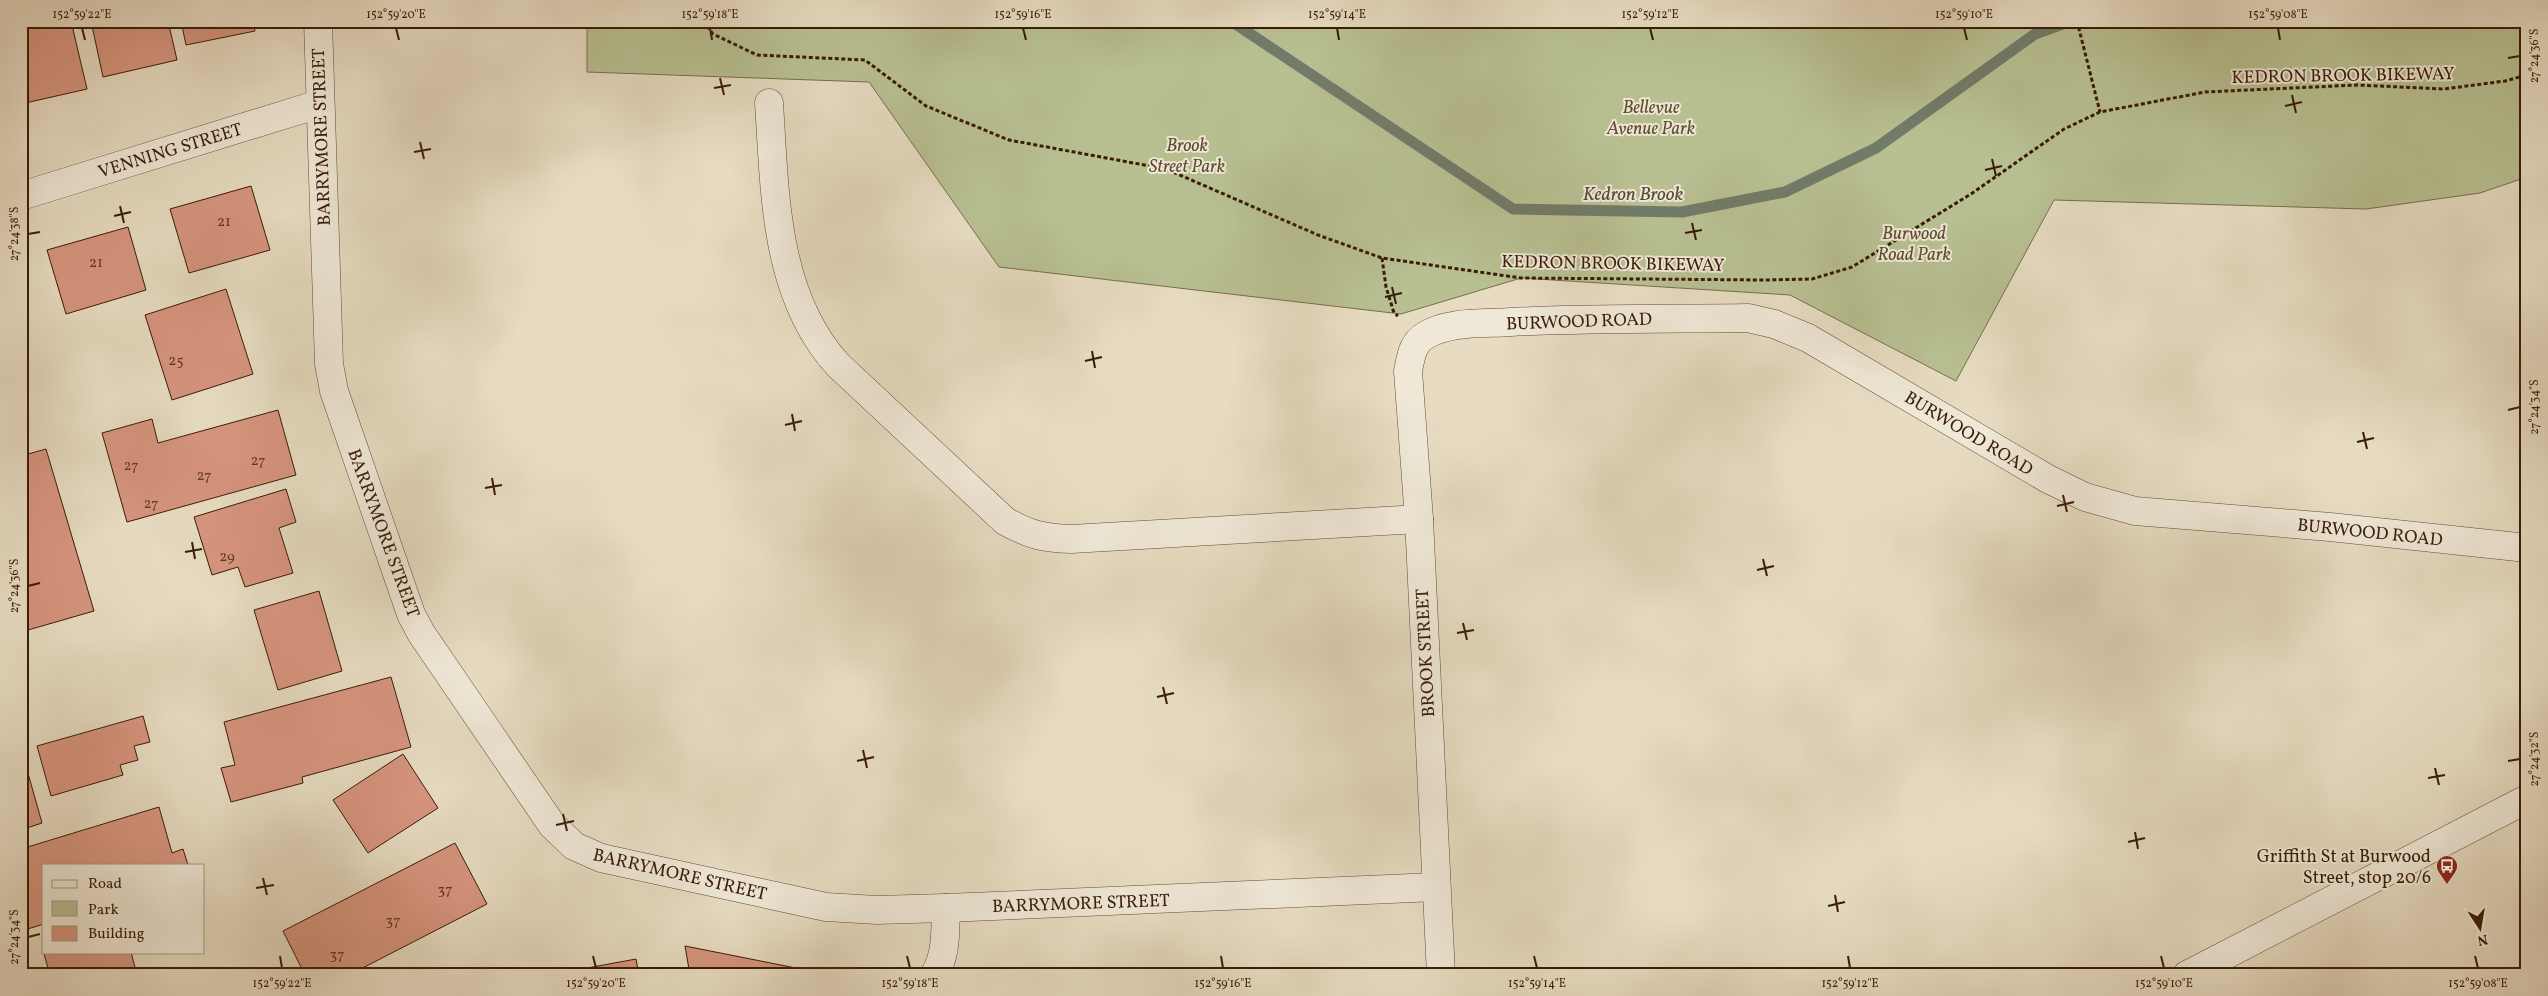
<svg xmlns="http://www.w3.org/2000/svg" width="2548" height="996" font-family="Vollkorn,serif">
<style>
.green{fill:#b8c092;stroke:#786e4c}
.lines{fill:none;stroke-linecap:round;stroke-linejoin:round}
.stream{stroke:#727c6a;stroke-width:11}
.building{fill:#d7957f;stroke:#391b06}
.minor-casing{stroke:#644b35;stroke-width:29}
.tertiary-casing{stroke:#644b35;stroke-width:29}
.path{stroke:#391b06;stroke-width:3;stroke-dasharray:4 2.5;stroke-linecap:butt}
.minor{stroke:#efe8d7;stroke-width:28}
.tertiary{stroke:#efe8d7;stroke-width:28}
.ticks{fill:none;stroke:#391b06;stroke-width:2}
.labels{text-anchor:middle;stroke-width:4;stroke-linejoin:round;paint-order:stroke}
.number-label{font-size:15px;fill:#603a24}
.street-label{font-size:18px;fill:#391b06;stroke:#efe8d7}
.park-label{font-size:18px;font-style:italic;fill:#5f4d30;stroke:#efe8d7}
.poi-label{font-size:18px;fill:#391b06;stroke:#efe8d7;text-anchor:end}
.water-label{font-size:19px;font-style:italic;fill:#564b38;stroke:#efe8d7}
.neatline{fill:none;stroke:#391b06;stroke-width:2}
.ticks-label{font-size:12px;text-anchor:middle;fill:#391b06}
</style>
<rect width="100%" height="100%" fill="#e7dcc2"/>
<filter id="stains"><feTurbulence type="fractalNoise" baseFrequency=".004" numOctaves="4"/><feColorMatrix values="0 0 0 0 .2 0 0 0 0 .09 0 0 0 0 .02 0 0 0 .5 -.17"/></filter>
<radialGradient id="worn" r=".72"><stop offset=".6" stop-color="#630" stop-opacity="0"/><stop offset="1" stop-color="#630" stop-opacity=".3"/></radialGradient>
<path class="green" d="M587 21H2527V177L2480 193 2366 209 2054 200 1956 381 1790 295 1521 278 1401 314 999 267 869 82 587 72Z"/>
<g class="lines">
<path class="stream" d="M1231 21 1513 209 1682 212 1785 192 1876 148 2035 34 2071 21"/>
</g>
<g class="building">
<path d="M33 21H71L87 89 21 104V24Z"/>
<path d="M91 21H168L177 60 103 77Z"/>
<path d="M181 21H253L255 31 186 45Z"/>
<path d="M251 186 270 250 189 273 170 209Z"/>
<path d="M128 227 146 290 66 314 47 250Z"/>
<path d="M226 289 253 374 172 400 145 315Z"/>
<path d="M278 410 296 475 127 522 102 433 152 419 158 443Z"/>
<path d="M46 449 94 611 21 632V456Z"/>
<path d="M286 489 296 522 279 528 293 573 245 587 238 567 212 575 194 517Z"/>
<path d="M319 591 342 671 278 690 254 610Z"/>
<path d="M391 677 411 747 302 777 303 783 231 802 221 768 235 765 224 722Z"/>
<path d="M143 716 150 742 134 746 138 760 120 765 123 775 51 796 37 746Z"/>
<path d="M403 754 438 808 368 853 333 800Z"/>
<path d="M24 759 42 823 21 830V760Z"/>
<path d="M159 807 172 853 183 849 188 865H44V924L21 931V849Z"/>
<path d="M455 843 487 904 349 975H305L283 931Z"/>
<path d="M44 946V952H131L137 975H50L42 947Z"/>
<path d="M685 946 811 971 812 975H690Z"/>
<path d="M636 959 639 975H560V973Z"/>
</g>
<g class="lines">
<g class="minor-casing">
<g id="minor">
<path d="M318 21 329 364 334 391 411 614 421 633 552 825 574 846 601 858 826 907 877 910 946 908 1436 887"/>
<path d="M769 103C775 192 774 295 838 365L1005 521C1030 535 1043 538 1071 539L1419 519"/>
<path d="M21 196 319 104"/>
<path d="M934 975C947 955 945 931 946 908"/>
<path d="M1441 975 1419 519 1408 371C1411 357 1412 343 1426 335 1450 321 1484 324 1511 322 1590 318 1669 319 1748 318L1774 324 1808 338 2048 479 2085 497 2135 511 2330 527 2527 548"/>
</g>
</g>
<g class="tertiary-casing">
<path id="tertiary" d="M2187 975 2527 799"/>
</g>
<g class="path">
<path d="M703 21 713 34 757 55 865 60 926 106 1009 140 1166 169 1318 235 1382 258 1521 278 1764 280 1812 279 1852 267 1971 194 2064 129 2100 112 2205 92 2357 85 2444 89 2505 81 2527 75"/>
<path d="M2077 21 2100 112"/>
<path d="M1382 258 1386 287 1394 313 1398 316"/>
</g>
<use href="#minor" class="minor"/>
<use href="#tertiary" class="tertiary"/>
</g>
<path class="ticks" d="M82 28 85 40M396 28 399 40M710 28 712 40M1023 28 1026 40M1337 28 1339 40M1650 28 1653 40M1964 28 1967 40M2278 28 2280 40M2508 58 2520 56M720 78 724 95M714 88 731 85M2292 95 2296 113M2285 106 2302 102M420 142 424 159M414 152 431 149M1992 159 1996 176M1985 170 2002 166M120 206 124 223M114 216 131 212M1692 223 1696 240M1685 233 1702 230M28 234 40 232M1392 287 1396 304M1385 297 1402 293M1092 351 1095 368M1085 361 1102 357M2508 410 2520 407M792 414 795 431M785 425 802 421M2363 432 2367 449M2357 442 2374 438M492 478 495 495M485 488 502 485M2063 495 2067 512M2057 506 2074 502M192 542 195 559M185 552 202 549M1763 559 1767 576M1757 570 1774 566M28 586 40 583M1463 623 1467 640M1457 633 1474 630M1163 687 1167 704M1157 697 1174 693M863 750 867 768M857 761 874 757M2508 761 2520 759M2435 768 2439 785M2428 778 2445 775M563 814 567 831M556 825 574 821M2135 832 2138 849M2128 842 2145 838M263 878 267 895M256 888 274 885M1835 895 1838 912M1828 906 1845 902M28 937 40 934M280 956 282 968M593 956 596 968M907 956 910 968M1221 956 1223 968M1534 956 1537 968M1848 956 1850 968M2161 956 2164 968M2475 956 2478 968"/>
<defs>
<g id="bus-pin" transform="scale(1.125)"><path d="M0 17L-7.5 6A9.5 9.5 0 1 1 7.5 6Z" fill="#8f2418" stroke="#efe8d7"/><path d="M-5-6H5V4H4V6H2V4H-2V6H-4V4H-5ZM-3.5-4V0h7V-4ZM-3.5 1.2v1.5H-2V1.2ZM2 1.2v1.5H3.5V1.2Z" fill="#fff"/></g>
</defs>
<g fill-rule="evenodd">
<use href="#bus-pin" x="2447" y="866"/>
</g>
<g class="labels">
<g class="number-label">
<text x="224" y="226">21</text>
<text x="96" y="267">21</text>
<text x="176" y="365">25</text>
<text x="258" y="465">27</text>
<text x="131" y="470">27</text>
<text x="204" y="480">27</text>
<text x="151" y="508">27</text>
<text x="227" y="561">29</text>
<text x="445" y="894">37</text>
<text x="393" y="925">37</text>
<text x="337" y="959">37</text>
</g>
<g class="street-label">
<text transform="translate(2343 75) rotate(-1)" y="6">KEDRON BROOK BIKEWAY</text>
<text transform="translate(321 137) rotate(-92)" y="6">BARRYMORE STREET</text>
<text transform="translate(170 150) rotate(-17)" y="6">VENNING STREET</text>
<text transform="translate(1613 263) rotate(1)" y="6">KEDRON BROOK BIKEWAY</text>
<text transform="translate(1579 321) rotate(-2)" y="6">BURWOOD ROAD</text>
<text transform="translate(1969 433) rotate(31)" y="6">BURWOOD ROAD</text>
<text transform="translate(2370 532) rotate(6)" y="6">BURWOOD ROAD</text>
<text transform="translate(384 533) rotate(70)" y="6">BARRYMORE STREET</text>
<text transform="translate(1425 653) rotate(-93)" y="6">BROOK STREET</text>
<text transform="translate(680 874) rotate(13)" y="6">BARRYMORE STREET</text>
<text transform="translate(1081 903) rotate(-2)" y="6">BARRYMORE STREET</text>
</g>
<g class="park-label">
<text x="1651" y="113">Bellevue<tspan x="1651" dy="21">Avenue Park</tspan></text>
<text x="1187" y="151">Brook<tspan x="1187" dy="21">Street Park</tspan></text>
<text x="1914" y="239">Burwood<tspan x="1914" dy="21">Road Park</tspan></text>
</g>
<g class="poi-label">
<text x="2431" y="862">Griffith St at Burwood<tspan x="2431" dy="21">Street, stop 20/6</tspan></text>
</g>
<g class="water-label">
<text x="1633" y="200">Kedron Brook</text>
</g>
</g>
<rect width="2548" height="996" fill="none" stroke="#e7dcc2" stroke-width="55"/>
<rect x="42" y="864" width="162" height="90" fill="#efe8d7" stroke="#a69683"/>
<rect x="52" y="880" width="25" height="8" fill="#efe8d7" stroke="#a69683"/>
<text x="88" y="888" font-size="15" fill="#391b06">Road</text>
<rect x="52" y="901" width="25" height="15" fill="#b8c092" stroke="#a69683"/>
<text x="88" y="914" font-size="15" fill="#391b06">Park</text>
<rect x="52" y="926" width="25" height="15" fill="#d7957f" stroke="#a69683"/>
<text x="88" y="938" font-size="15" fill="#391b06">Building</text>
<g transform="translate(2480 928) rotate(168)" stroke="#efe8d7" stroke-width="4" paint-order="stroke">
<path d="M0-4L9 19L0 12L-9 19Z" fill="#391b06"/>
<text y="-8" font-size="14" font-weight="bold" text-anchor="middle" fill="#391b06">N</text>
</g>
<rect x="28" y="28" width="2492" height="940" class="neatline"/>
<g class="ticks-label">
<text x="82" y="18">152°59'22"E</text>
<text x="396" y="18">152°59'20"E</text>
<text x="710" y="18">152°59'18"E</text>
<text x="1023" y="18">152°59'16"E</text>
<text x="1337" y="18">152°59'14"E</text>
<text x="1650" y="18">152°59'12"E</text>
<text x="1964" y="18">152°59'10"E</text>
<text x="2278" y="18">152°59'08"E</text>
<text transform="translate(2534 56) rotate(-90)" y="4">27°24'36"S</text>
<text transform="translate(14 234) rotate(-90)" y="4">27°24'38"S</text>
<text transform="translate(2534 407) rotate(-90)" y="4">27°24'34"S</text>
<text transform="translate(14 586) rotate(-90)" y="4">27°24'36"S</text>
<text transform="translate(2534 759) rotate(-90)" y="4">27°24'32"S</text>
<text transform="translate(14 937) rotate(-90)" y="4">27°24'34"S</text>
<text x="282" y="987">152°59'22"E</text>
<text x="596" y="987">152°59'20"E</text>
<text x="910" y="987">152°59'18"E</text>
<text x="1223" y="987">152°59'16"E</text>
<text x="1537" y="987">152°59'14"E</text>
<text x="1850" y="987">152°59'12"E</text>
<text x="2164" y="987">152°59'10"E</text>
<text x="2478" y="987">152°59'08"E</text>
</g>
<rect width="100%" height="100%" filter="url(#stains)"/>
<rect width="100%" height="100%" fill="url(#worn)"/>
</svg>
